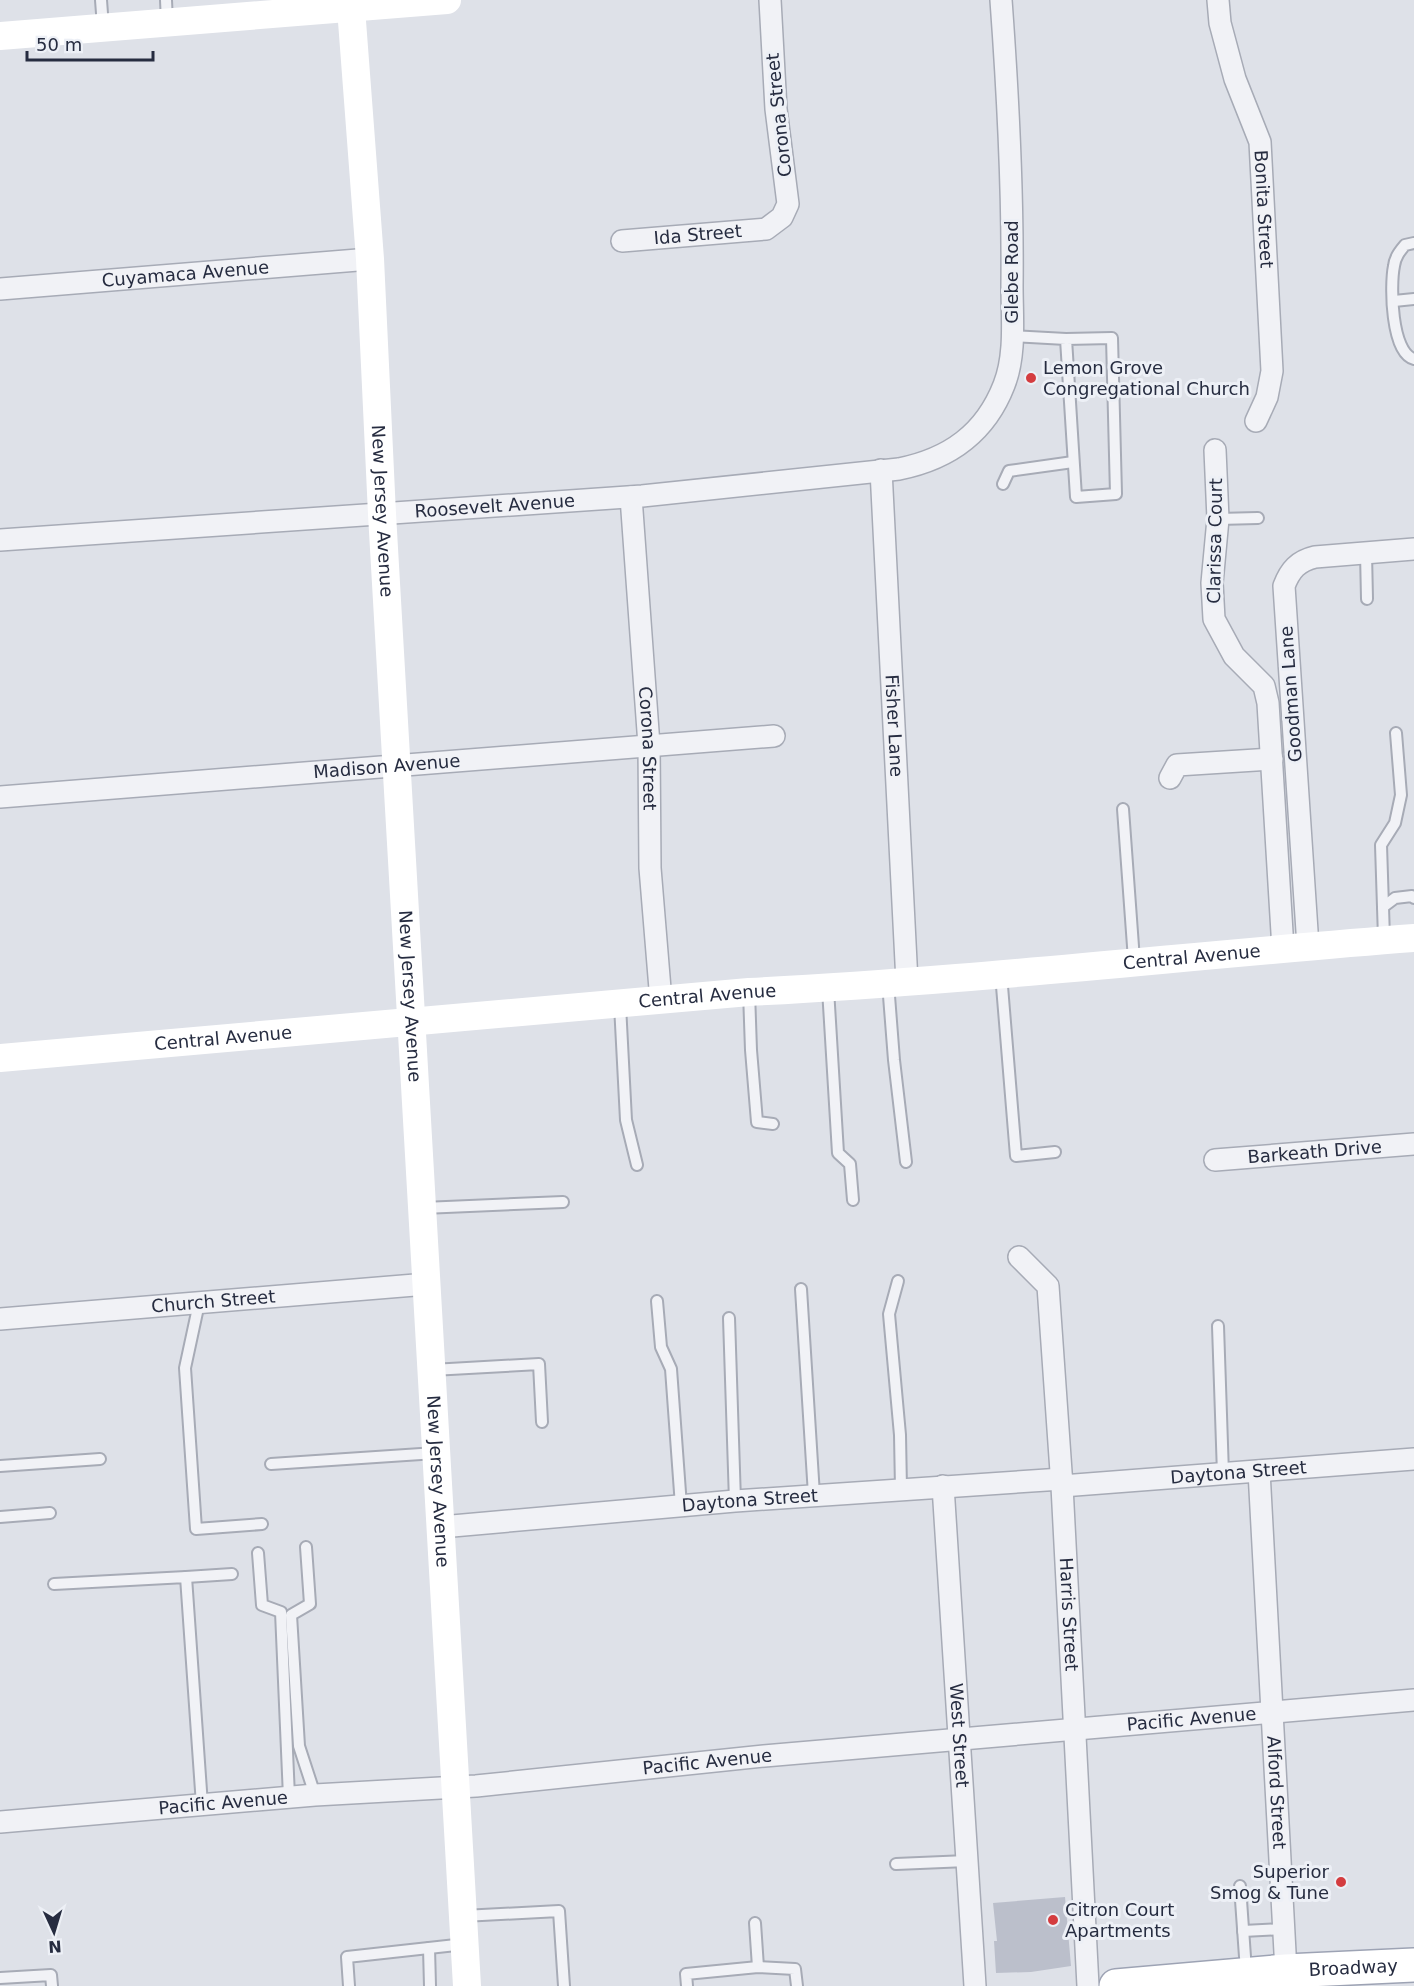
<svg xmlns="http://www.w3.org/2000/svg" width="1414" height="1986" font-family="'DejaVu Sans',sans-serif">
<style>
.building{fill:#bbbfcb}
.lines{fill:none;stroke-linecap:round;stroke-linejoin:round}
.lane-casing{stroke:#a7abb6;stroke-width:14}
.street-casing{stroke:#a7abb6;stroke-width:24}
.primary-casing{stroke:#9da3b4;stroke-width:36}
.lane{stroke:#f1f2f6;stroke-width:10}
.street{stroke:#f1f2f6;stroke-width:21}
.secondary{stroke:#fff;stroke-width:28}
.primary{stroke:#fff;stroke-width:33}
.poi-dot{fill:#d43c3f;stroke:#edf0f6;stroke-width:2}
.labels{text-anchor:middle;stroke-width:6;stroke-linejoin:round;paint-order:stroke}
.street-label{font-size:18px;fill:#262c40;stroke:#edf0f6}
.poi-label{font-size:18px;fill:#262c40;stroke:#edf0f6;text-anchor:start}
</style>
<rect width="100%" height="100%" fill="#dee1e8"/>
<path class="building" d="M1065 1897 1071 1966 1031 1972 996 1973 994 1941H997L993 1903Z"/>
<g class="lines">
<g class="lane-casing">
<g id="lane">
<path d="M101 0 103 27"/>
<path d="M166 0 167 22"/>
<path d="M1414 243 1405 245C1400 251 1395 257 1394 266 1390 285 1391 353 1414 359"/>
<path d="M1394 301 1414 299"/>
<path d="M1012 336 1066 339 1112 338 1116 494 1076 497 1066 339"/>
<path d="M1003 484 1009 471 1073 462"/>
<path d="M1218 519 1258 518"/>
<path d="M1366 553 1367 599"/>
<path d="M1123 809 1134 960"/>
<path d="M1383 907 1381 845 1395 823 1401 795 1396 733"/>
<path d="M1384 938 1383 907 1395 898 1412 896 1414 898"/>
<path d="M1001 974 1016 1156 1055 1152"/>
<path d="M888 983 894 1060 906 1162"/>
<path d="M828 989 838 1153 850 1164 853 1200"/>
<path d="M749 992 751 1050 757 1122 773 1124"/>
<path d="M620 1005 626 1120 637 1165"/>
<path d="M423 1208 563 1202"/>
<path d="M898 1281 889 1314 900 1435 901 1489"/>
<path d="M801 1289 814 1495"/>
<path d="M657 1301 661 1347 671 1369 681 1506"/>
<path d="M199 1303 185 1368 196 1529 262 1524"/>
<path d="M729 1318 735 1501"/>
<path d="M1218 1326 1223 1474"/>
<path d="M432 1370 539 1364 542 1422"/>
<path d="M271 1464 436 1453"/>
<path d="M0 1466 100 1459"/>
<path d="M0 1517 50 1513"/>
<path d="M306 1547 310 1604 291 1615 299 1746 315 1795"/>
<path d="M258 1553 262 1605 281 1612 289 1797"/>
<path d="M186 1577 232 1574"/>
<path d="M54 1584 186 1577 202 1805"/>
<path d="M896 1864 967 1861"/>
<path d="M1240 1886 1246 1971"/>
<path d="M463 1916 559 1911 564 1986"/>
<path d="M755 1923 758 1967"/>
<path d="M1243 1931 1284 1929"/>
<path d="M429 1948 430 1986"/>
<path d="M0 1978 51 1975 52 1986"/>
<path d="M349 1986 347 1957 465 1944"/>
<path d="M687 1986 686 1974 758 1967 795 1969 797 1986"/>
</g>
</g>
<g class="street-casing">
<g id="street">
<path id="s1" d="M1218 0 1220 23 1235 79 1260 142 1272 371 1267 397 1256 421"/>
<path id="s2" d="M622 241 766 229 782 217 788 204 776 109 770 0"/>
<path id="s3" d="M0 289 370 259"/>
<path d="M1215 450 1218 519 1212 583 1214 619 1234 656 1264 686 1268 703 1283 949"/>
<path id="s4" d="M881 470 907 982"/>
<path id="s5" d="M631 497 649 745 650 868 661 1001"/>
<path id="s6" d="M0 540 642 496 899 469C949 459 985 434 1004 385 1016 355 1012 318 1012 286 1013 191 1008 95 1001 0"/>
<path d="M1170 778 1177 765 1272 759"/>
<path id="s7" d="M0 797 774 736"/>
<path d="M1308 946 1284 586C1290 570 1298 561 1315 557L1414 549"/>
<path id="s8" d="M1215 1160 1414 1144"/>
<path id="s9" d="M1019 1257 1048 1286 1062 1486 1088 1986"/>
<path id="s10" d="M0 1319 427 1284"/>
<path id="s11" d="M1259 1471 1286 1971"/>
<path id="s12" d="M943 1486 975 1986"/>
<path id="s13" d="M1062 1486 1414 1459"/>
<path id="s14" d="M441 1527 735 1501 1062 1479"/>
<path id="s15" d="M0 1822 315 1795 476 1786 764 1756 1414 1700"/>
</g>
</g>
<g class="primary-casing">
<g id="primary">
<path id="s18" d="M1116 1986 1286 1971 1414 1965"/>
</g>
</g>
<use href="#lane" class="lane"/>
<use href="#street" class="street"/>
<g class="secondary">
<path id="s16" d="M351 8 370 259 382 514 467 1986"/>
<path d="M0 36 447 0"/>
<path id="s17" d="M0 1058 749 992C971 981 1192 955 1414 938"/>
</g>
<use href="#primary" class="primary"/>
</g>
<g class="poi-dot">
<circle cx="1031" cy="378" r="6"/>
<circle cx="1341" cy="1882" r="6"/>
<circle cx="1053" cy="1920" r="6"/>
</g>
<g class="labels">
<g class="street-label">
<text transform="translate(779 115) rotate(-96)" y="6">Corona Street</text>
<text dy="6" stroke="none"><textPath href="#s1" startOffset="216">Bonita Street</textPath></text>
<text dy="6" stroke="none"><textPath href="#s2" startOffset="76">Ida Street</textPath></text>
<text transform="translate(1012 272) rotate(-90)" y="6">Glebe Road</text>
<text dy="6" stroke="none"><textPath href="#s3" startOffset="186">Cuyamaca Avenue</textPath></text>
<text dy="6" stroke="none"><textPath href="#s6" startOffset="496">Roosevelt Avenue</textPath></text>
<text dy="6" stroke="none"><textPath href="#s16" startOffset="504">New Jersey Avenue</textPath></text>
<text transform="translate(1215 541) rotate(-89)" y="6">Clarissa Court</text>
<text transform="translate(1291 694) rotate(-94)" y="6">Goodman Lane</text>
<text dy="6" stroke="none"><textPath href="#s4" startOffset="256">Fisher Lane</textPath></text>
<text dy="6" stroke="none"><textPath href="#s5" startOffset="252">Corona Street</textPath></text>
<text dy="6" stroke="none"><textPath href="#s7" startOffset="388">Madison Avenue</textPath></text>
<text dy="6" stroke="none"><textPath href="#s17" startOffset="1196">Central Avenue</textPath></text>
<text dy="6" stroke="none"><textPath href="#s16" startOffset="990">New Jersey Avenue</textPath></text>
<text dy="6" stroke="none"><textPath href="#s17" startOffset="710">Central Avenue</textPath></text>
<text dy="6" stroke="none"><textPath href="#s17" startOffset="224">Central Avenue</textPath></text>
<text dy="6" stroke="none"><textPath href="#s8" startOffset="100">Barkeath Drive</textPath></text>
<text dy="6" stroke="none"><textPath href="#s10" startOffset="214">Church Street</textPath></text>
<text dy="6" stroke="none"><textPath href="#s13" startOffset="177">Daytona Street</textPath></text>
<text dy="6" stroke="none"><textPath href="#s16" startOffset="1476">New Jersey Avenue</textPath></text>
<text dy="6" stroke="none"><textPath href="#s14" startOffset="310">Daytona Street</textPath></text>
<text dy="6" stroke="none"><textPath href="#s9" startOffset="370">Harris Street</textPath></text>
<text dy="6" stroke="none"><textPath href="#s15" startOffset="1196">Pacific Avenue</textPath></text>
<text dy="6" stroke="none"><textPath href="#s12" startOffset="250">West Street</textPath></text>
<text dy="6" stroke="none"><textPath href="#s15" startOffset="710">Pacific Avenue</textPath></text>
<text dy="6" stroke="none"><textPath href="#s11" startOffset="322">Alford Street</textPath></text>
<text dy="6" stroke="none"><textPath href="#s15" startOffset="224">Pacific Avenue</textPath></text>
<text dy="6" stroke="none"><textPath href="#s18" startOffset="238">Broadway</textPath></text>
</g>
<g class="poi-label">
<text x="1043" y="374">Lemon Grove<tspan x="1043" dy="21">Congregational Church</tspan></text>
<text x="1329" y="1878" text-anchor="end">Superior<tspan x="1329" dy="21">Smog &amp; Tune</tspan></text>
<text x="1065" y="1916">Citron Court<tspan x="1065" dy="21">Apartments</tspan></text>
</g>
</g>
<g transform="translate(54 1932) rotate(176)" stroke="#edf0f6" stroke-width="4.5" paint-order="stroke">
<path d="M0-4.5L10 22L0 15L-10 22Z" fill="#262c40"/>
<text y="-9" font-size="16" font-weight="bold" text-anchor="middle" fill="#262c40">N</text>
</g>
<path d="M27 51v9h126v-9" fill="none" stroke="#262c40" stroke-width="3"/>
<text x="36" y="51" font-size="18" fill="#262c40" stroke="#edf0f6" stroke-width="4.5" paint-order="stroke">50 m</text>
</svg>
